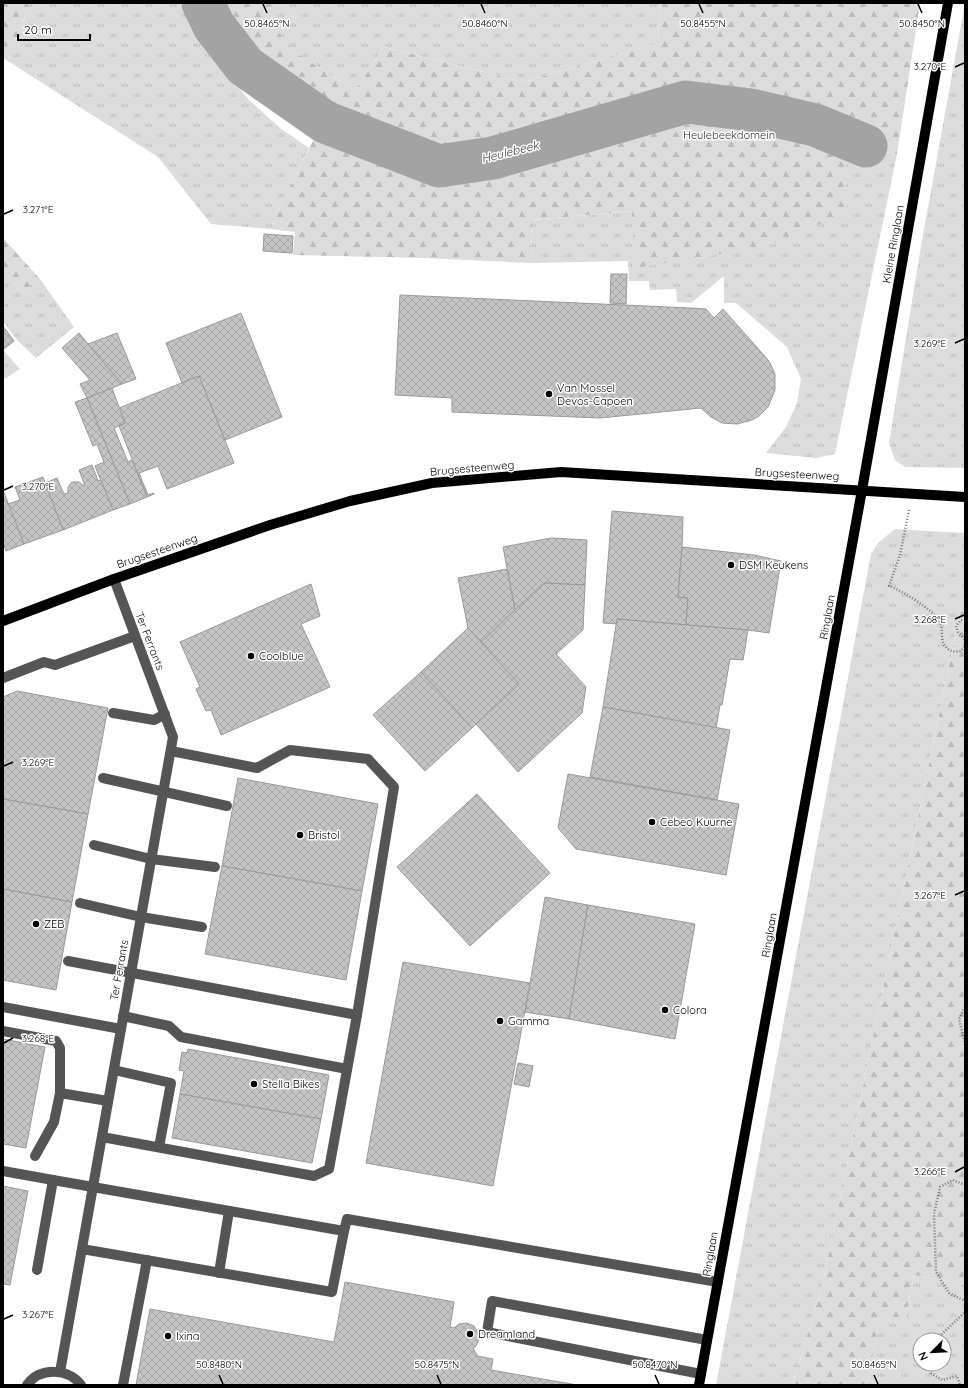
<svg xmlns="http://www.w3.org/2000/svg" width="968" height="1388" font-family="Quicksand,sans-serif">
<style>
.grass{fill:url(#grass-tufts);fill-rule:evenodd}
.forest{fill:url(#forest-firs)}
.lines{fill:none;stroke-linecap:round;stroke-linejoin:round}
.river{stroke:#a3a3a3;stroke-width:43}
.building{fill:url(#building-cross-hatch);stroke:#999}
.path{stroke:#777;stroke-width:2.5;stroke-dasharray:1 2;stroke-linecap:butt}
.minor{stroke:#555;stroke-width:10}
.major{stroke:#000;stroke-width:10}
.ticks{fill:none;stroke:#000;stroke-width:1.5}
.poi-dot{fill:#000;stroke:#fff;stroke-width:1.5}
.labels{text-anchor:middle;stroke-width:3;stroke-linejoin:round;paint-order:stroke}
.park-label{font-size:11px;fill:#333;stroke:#fff}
.street-label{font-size:11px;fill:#000;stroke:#fff}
.poi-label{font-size:11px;fill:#000;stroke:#fff;text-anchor:start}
.water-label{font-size:12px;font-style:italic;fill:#444;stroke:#fff}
.ticks-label{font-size:10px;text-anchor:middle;fill:#000;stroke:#fff;stroke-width:3;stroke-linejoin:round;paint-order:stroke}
</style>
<defs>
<pattern id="grass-tufts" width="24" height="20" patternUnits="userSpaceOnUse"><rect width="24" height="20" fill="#dcdcdc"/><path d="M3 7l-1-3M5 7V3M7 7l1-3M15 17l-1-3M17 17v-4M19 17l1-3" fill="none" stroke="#bbb"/></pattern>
<pattern id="forest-firs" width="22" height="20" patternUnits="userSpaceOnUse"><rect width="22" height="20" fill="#dcdcdc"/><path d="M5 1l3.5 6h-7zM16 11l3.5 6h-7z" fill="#bbb"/></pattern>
<pattern id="building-cross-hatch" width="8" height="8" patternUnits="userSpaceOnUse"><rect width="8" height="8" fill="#c4c4c4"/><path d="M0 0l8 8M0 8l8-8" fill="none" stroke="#a7a7a7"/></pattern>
</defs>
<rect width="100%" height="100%" fill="#fff"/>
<g class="grass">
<path d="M30 3H180L200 36 248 99 280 128 309 148 270 229 211 224 158 157 3 58V49L17 37Z"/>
<path d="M274 3H660L658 43 523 82 384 47 355 91 292 50 264 12Z"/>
<path d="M965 3V468L905 467 895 460 889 443 921 246Z"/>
<path d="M845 146 897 154 835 454 816 458 766 453 786 427 797 403 801 379 787 347 736 303H724V276L691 303 677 302 676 289 650 290 649 281H629L628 261 531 263 532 220 633 211 635 268Z"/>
<path d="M3 269 21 292 40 279 74 327 36 358 17 340 3 321Z"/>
<path d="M3 350 20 369 3 380Z"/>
<path d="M895 529 965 533V588L823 1282 793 1385H716L871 554 878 543Z"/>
<path d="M914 1275 965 1284V1385H867L880 1316 904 1326ZM920 1340H944V1364H920Z"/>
</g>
<g class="forest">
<path d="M3 3H30L17 37 3 49Z"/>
<path d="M219 3H274L264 12 292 50 355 91 384 47 523 82 658 43 660 3H920L897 154 845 146 848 212 764 247 635 268 632 211 532 220 531 263 424 258 293 255 295 232 270 229 291 185 322 123 256 65 232 42Z"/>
<path d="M3 238 40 279 21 292 3 269Z"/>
<path d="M965 588V1284L914 1275 904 1327 880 1317 867 1385H793L823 1282Z"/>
</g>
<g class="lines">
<path class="river" d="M203 3 214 26 245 66 325 122 439 166 493 158 686 102 751 110 815 125 866 146"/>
</g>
<g class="building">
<path d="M264 234 293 236 292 253 263 251Z"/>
<path d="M611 274H627L626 304 610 303Z"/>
<path d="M400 295 690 308 706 309 714 318 723 309 769 361 775 374V390L768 407 759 416 752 420 737 424 722 423 711 417 701 408 600 418 452 412V398L395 395Z"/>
<path d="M241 313 282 417 225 440 199 376 182 383 166 343Z"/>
<path d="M3 326 14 341 4 349 3 348Z"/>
<path d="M79 333 88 344 122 384 87 398 80 384 90 380 62 348Z"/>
<path d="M117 333 136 379 122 384 88 344Z"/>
<path d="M199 376 234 463 167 489 158 466 139 473 148 495 154 493V494L147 497 119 426 125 423 119 408Z"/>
<path d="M112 388 125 423 114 428 128 462 132 460 147 497 130 504 87 398Z"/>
<path d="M87 398 130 504 113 510 95 466 104 462 97 444 93 446 75 402Z"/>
<path d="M92 465 98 481 101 480 113 510 63 530 45 483 57 478 64 494 68 493V487L72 482H79L84 486H85L79 470Z"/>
<path d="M43 477 63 530 24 544 8 504 20 500 15 487Z"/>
<path d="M3 490 24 544 6 551 3 542Z"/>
<path d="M612 511 683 517 682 547 678 597 688 598 686 625 617 619V624L603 623Z"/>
<path d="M551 538 587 540 585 585 544 583 515 610 503 547Z"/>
<path d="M682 547 754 555 781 561 769 633 748 630 686 625 688 598 678 597Z"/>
<path d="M507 569 515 610 481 642 468 628 458 578Z"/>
<path d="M544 583 585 585 583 630 556 654 586 687 582 713 518 772 476 724 519 684 481 642Z"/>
<path d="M311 584 320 616 301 624 330 687 221 735 211 710 206 711 196 689 200 687 180 642Z"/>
<path d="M617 619 748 630 743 660 730 659 722 705H720L716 728 603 707Z"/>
<path d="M468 628 519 684 472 728 421 672Z"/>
<path d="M421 672 472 728 425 771 373 715Z"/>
<path d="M17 691 108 708 88 814 3 799V697Z"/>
<path d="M603 707 730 730 717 800 590 777Z"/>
<path d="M568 774 739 804 726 875 576 849 558 828Z"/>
<path d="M238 778 378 804 362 891 222 866Z"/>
<path d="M477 794 550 873 470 946 397 867Z"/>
<path d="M3 799 88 814 72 902 3 889Z"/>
<path d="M222 866 362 891 346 980 205 954Z"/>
<path d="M3 889 72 902 56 990 3 980Z"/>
<path d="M545 897 588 905 569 1019 525 1012Z"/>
<path d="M588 905 695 924 675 1039 569 1019Z"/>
<path d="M403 962 530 983 493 1186 366 1163Z"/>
<path d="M3 1039 45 1047 26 1148 3 1144Z"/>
<path d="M188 1049 329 1075 321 1119 180 1094 184 1071 179 1070 182 1052 187 1053Z"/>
<path d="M518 1063 533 1066 529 1087 514 1084Z"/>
<path d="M180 1094 321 1119 312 1163 172 1138Z"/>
<path d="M3 1186 28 1191 10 1285 3 1284Z"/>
<path d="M345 1282 454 1302 450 1327 454 1328 459 1324 467 1323 474 1326 478 1332 479 1339 476 1346 473 1348 477 1355V1356L493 1359 491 1370 577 1385H136L150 1309 334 1342Z"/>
</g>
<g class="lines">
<g class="path">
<path d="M909 510 900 555 889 586C902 591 933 609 940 622 944 630 939 642 947 648 951 652 956 652 961 651L965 646V641"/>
<path d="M965 621 961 620 956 626 958 632 965 640"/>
<path d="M965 1007 959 1019 965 1044"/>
<path d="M965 1185 953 1180 940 1187 934 1214 936 1272 949 1293 965 1301"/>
<path d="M939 1340 942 1334 965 1312"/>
<path d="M930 1364 931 1373 942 1380 957 1376 960 1385"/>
</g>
<g class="minor">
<path d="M3 678 44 662 55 665 135 636"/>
<path d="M113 713 154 720 165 714"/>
<path d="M103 778 227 806"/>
<path d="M94 845 151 859 215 867"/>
<path d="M80 903 141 917 202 927"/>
<path d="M68 961 357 1015"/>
<path d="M3 1007 121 1029"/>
<path d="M123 1016 169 1026 181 1037 347 1069"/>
<path d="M3 1031 56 1041 60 1048V1093"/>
<path d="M114 1070 171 1083 159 1147"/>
<path d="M102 1137 314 1176 329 1169 357 1015 394 787 368 759 290 750 257 768 171 751"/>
<path d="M35 1156 54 1122 60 1093 108 1101"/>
<path d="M3 1171 53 1180"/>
<path d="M344 1231 347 1219 718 1282"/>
<path d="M37 1270 53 1180 344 1231 332 1292 82 1249"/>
<path d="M219 1273 229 1211"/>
<path d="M60 1372 173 737 114 579"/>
<path d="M701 1374 487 1332 492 1301 707 1340"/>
<path d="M27 1385C40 1367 68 1368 81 1385"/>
<path d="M123 1385 147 1260"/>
</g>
<g class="major">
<path d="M3 621 114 579 270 525 350 501 432 483 561 472 965 497"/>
<path d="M699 1385 862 490 948 3"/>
</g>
</g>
<path class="ticks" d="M263 4 267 13M481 4 485 13M699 4 703 13M918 4 922 13M955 67 964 63M4 214 13 210M955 343 964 339M4 490 13 486M955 619 964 615M4 766 13 762M955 895 964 891M4 1043 13 1038M955 1172 964 1167M4 1319 13 1315M219 1375 223 1384M437 1375 441 1384M655 1375 659 1384M874 1375 878 1384"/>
<g class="poi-dot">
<circle cx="549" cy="394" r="4"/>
<circle cx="731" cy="565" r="4"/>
<circle cx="251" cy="656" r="4"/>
<circle cx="652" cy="822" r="4"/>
<circle cx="300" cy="835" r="4"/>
<circle cx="36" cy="924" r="4"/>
<circle cx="665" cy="1010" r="4"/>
<circle cx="500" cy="1021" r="4"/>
<circle cx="254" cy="1084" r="4"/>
<circle cx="470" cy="1334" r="4"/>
<circle cx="168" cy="1336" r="4"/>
</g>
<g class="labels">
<g class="park-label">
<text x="729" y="139">Heulebeekdomein</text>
</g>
<g class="street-label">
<text transform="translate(893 244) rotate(-80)" y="4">Kleine Ringlaan</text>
<text transform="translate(472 468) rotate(-5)" y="4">Brugsesteenweg</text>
<text transform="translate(797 474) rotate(3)" y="4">Brugsesteenweg</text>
<text transform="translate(157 551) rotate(-19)" y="4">Brugsesteenweg</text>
<text transform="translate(827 617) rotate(-80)" y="4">Ringlaan</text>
<text transform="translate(150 641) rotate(69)" y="4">Ter Ferrants</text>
<text transform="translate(769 935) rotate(-80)" y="4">Ringlaan</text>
<text transform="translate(119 970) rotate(-80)" y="4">Ter Ferrants</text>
<text transform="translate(710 1254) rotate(-80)" y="4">Ringlaan</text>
</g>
<g class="poi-label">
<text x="557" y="392">Van Mossel<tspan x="557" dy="13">Devos-Capoen</tspan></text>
<text x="739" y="569">DSM Keukens</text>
<text x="259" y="660">Coolblue</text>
<text x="660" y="826">Cebeo Kuurne</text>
<text x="308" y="839">Bristol</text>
<text x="44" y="928">ZEB</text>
<text x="673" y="1014">Colora</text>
<text x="508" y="1025">Gamma</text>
<text x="262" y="1088">Stella Bikes</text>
<text x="478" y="1338">Dreamland</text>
<text x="176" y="1340">Ixina</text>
</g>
<g class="water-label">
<text transform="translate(510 152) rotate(-14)" y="4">Heulebeek</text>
</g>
</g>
<g class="ticks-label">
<text x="485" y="27">50.8460°N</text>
<text x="922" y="27">50.8450°N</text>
<text x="267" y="27">50.8465°N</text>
<text x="703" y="27">50.8455°N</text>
<text x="930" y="70">3.270°E</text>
<text x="38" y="213">3.271°E</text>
<text x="930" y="347">3.269°E</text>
<text x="38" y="490">3.270°E</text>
<text x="930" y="623">3.268°E</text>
<text x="38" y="766">3.269°E</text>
<text x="930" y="899">3.267°E</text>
<text x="38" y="1042">3.268°E</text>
<text x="930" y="1175">3.266°E</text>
<text x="38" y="1318">3.267°E</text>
<text x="219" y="1368">50.8480°N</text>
<text x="437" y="1368">50.8475°N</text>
<text x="655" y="1368">50.8470°N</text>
<text x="874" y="1368">50.8465°N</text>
</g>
<rect width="968" height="1388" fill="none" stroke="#000000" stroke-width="8"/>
<g transform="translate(932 1352) rotate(246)"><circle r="19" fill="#ffffff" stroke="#999999"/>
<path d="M0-3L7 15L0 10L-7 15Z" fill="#000000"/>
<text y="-6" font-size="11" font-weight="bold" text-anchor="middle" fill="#000000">N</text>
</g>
<path d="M18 34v6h72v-6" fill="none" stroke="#000000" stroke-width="2"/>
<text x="24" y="34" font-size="12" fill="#000000" stroke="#ffffff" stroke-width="3" paint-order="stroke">20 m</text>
</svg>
